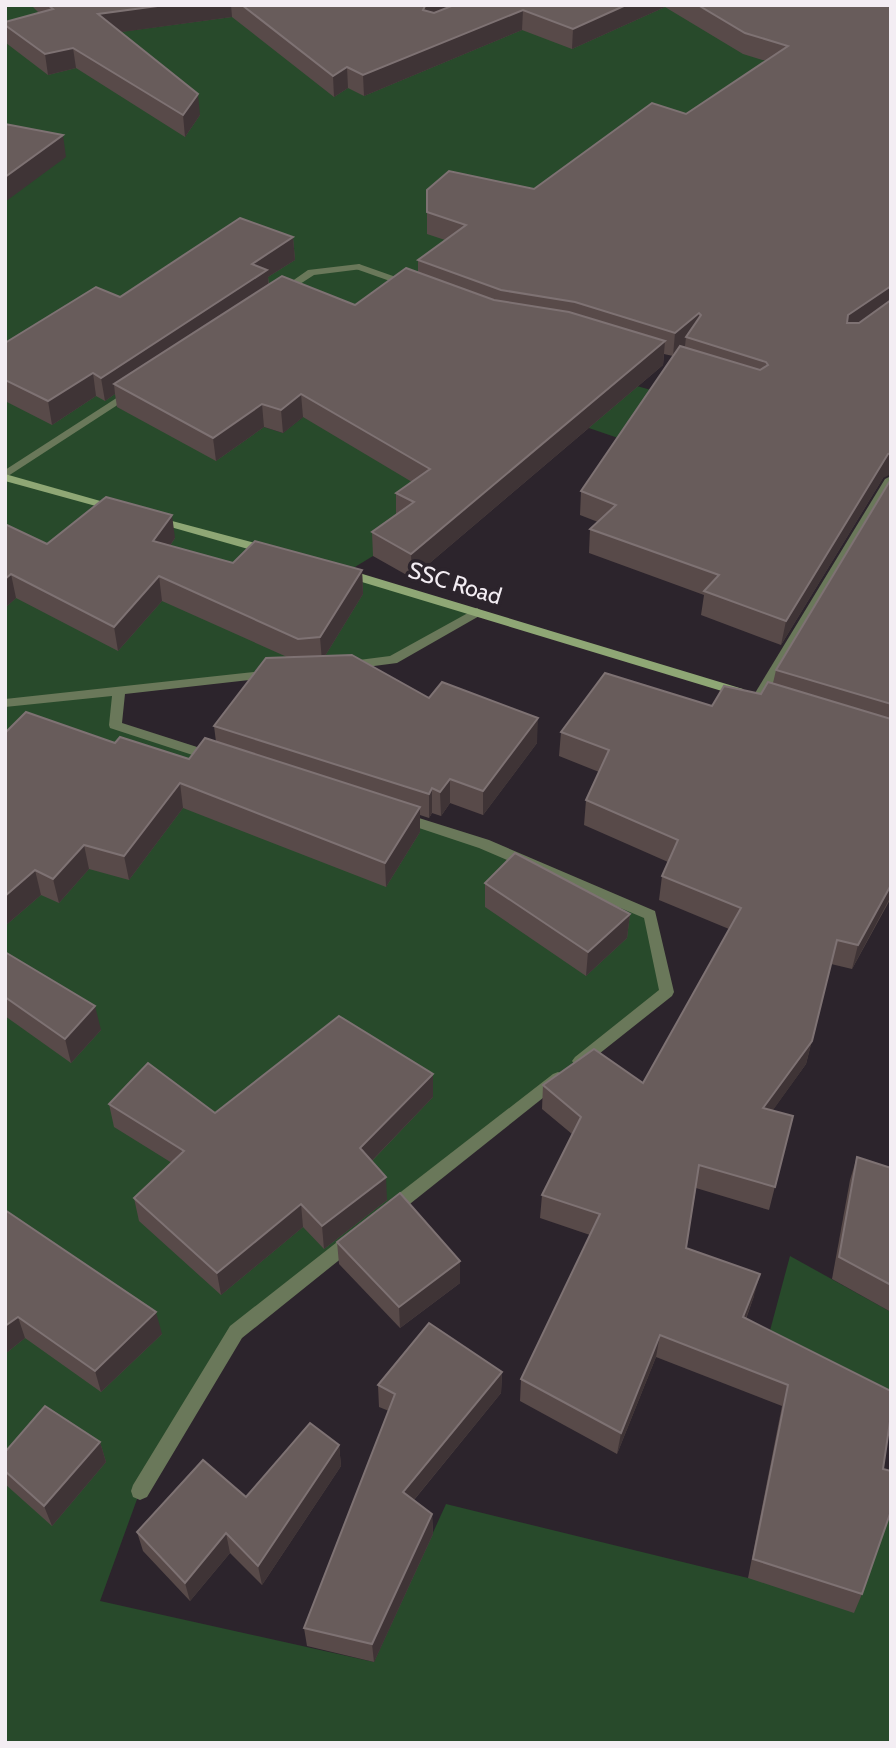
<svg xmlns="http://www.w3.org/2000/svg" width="896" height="1748" font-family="Cabin,sans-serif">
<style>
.green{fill:#284a2b}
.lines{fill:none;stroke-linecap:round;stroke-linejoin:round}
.lane{fill:#6a785a;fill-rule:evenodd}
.street{fill:#6a785a;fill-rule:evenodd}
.secondary{fill:#8fa775;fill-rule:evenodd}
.wall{fill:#584a49}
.shaded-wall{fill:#3f3436}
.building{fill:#685c5b;stroke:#7e7273;stroke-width:2}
.labels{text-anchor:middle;stroke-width:7;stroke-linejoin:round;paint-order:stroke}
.street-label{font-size:23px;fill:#f3edf3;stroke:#2c242c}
</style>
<rect width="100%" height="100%" fill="#2c242c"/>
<g class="green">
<path d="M5 5H847L871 20 419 282 114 404 123 410 264 427 283 433 370 364 465 409 373 556 345 573 477 612 393 660 119 691 115 725 484 844 650 915 667 992 236 1332 140 1491 100 1601 374 1662 446 1504 748 1578 891 1506V1743H5Z"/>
<path d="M588 372 658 392 624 440 536 410Z"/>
<path d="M790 1256 891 1312V1416L764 1353Z"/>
</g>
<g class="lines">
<g class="lane">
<path d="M359 264 410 282 412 284 404 286 356 269 354 267Z"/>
<path d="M891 476V489L764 698 762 701H754L752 698 885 479Z"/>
</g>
<g class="street">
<path d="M359 264 364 267 362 269 314 275 286 293 278 291 308 270Z"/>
<path d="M132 388 136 389V393L5 478V470Z"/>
<path d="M477 608 483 612 481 615 397 663 351 669 345 665 351 661 390 656Z"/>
<path d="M272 670 276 671 278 674 276 677 125 694 122 723 219 754 221 757 214 762 110 728 109 725 112 696 5 707V699Z"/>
<path d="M403 813 489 840 655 911 674 992 672 996 585 1065 580 1067 575 1065 572 1061 575 1057 659 990 644 918 479 848 398 821 396 818 398 815Z"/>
<path d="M558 1072 563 1074 566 1078 563 1082 396 1215 390 1217 384 1215 382 1210 384 1205 553 1074Z"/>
<path d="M352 1233 358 1235 360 1240 358 1245 242 1338 147 1497 140 1500 133 1497 131 1491 133 1485 230 1326 346 1235Z"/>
</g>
<g class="secondary">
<path d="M5 474 118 506 120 508 114 511 5 481Z"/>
<path d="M157 517 270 547 272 550 266 554 153 522 151 520Z"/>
<path d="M346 569 743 689 745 692 743 695H735L342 576 340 573Z"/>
</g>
</g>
<g class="wall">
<path d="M31 5H891L883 478 781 645 701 615 704 595 589 553 590 529 598 522 580 515 581 491 673 356 664 354 663 365 412 578 373 556 372 532 396 515V493L412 482 303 417 283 433 264 427 216 461 117 407 115 394 105 401 96 396 52 425 5 401V343L120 297 293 237 295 260 268 277 269 284 355 305 418 272V260L445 240 427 234V190L534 189 686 114 766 61 743 54 665 7 572 49 522 30 364 96 348 88 334 97 232 17 120 32 200 115 185 137 76 68 48 75 6 43 5 22 39 13Z"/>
<path d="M891 479V898L852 969 831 964 806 1064 772 1111 793 1116 769 1210 696 1188 686 1248 754 1296 746 1319 891 1391 862 1594 854 1613 748 1578 782 1406 656 1357 617 1454 520 1401 521 1379 590 1235 540 1218 542 1195 572 1134 542 1109 543 1085 643 1083 729 929 659 900 662 876 668 862 584 825 586 800 599 772 559 756 561 732 712 706 761 694 773 683 776 670Z"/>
<path d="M5 524 47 544 175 538 170 546 233 563 362 570 363 594 325 656 537 743 483 815 450 803 441 816 432 813 429 818 420 815V832L386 887 183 808 129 880 89 869 59 903 41 895 5 926V733L115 743 189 759 216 742 214 726 287 657 162 601 118 651 16 598 6 607H5Z"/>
<path d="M485 883 630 914 627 938 586 976 485 907Z"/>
<path d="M5 952 101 1030 71 1063 5 1016Z"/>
<path d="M433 1097 372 1161 387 1200 324 1249 303 1227 221 1295 139 1221 134 1198 172 1163 114 1127 109 1104 215 1113Z"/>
<path d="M857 1157 891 1168V1312L832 1279 850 1180Z"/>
<path d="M5 1210 162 1334 101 1392 25 1338 5 1354Z"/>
<path d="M337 1242 460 1261V1283L400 1328 339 1264Z"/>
<path d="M502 1372 501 1393 414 1500 432 1514 433 1534 374 1662 307 1646 304 1628 389 1411 379 1407 378 1385Z"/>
<path d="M100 1442 106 1462 52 1526 5 1484V1452Z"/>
<path d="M339 1445 341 1466 262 1585 230 1553 190 1601 143 1551 137 1532 246 1497Z"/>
</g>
<g class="shaded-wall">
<path d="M165 5H231L232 17 100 35 98 14Z"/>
<path d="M428 5H479L425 27 423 10 425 6Z"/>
<path d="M626 5H666L665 7 572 49 573 29Z"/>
<path d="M523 10 522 30 364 96 363 75Z"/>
<path d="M73 48 76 68 48 75 45 54Z"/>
<path d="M347 67 348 88 334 97 333 76Z"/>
<path d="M198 94 200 115 185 137 183 115Z"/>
<path d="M63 135 66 157 5 202V177Z"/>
<path d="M293 237 295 260 268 277 269 292 114 384 115 394 105 401 101 378 252 264Z"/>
<path d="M891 286V306L844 338 848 315Z"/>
<path d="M699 313 697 336 686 337 685 346 673 356 675 333Z"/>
<path d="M665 341 663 365 412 578 411 554Z"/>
<path d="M93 373 96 396 52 425 48 401Z"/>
<path d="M301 394 303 417 283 433 281 410Z"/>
<path d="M262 404 264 427 216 461 213 438Z"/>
<path d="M891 453V474L883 478 781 645 786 621 888 454Z"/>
<path d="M172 515 175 538 157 565 153 541Z"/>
<path d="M362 570 363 594 322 661 320 637Z"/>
<path d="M11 574 16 598 6 607 5 579Z"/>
<path d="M159 576 162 601 118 651 114 627Z"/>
<path d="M538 718 537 743 483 815V791Z"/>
<path d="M450 779V803L441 816 440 792Z"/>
<path d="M180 783 183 808 129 880 124 856Z"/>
<path d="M432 788V813L429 818V794Z"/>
<path d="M420 807V832L386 887 385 863Z"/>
<path d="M84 845 89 869 59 903 53 879Z"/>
<path d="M35 870 41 895 5 926V896Z"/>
<path d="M891 885 890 898 852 969 858 945Z"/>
<path d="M630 914 627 938 586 976 588 952Z"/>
<path d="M837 940 806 1064 758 1131 763 1108Z"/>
<path d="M95 1006 101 1030 71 1063 65 1039Z"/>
<path d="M433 1074V1097L362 1171 360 1148Z"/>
<path d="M386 1177 387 1200 324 1249 322 1226Z"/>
<path d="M301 1204 303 1227 221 1295 217 1273Z"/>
<path d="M460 1261V1283L400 1328 399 1307Z"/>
<path d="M760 1274 754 1296 738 1339 743 1317Z"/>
<path d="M156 1312 162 1334 101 1392 95 1371Z"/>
<path d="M18 1317 25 1338 5 1354V1326Z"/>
<path d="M660 1335 656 1357 617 1454 621 1433Z"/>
<path d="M502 1372 501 1393 404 1512 403 1492Z"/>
<path d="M100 1442 106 1462 52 1526 44 1506Z"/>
<path d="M339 1445 341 1466 262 1585 258 1566Z"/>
<path d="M432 1514 433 1534 374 1662 372 1644Z"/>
<path d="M226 1533 230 1553 190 1601 185 1583Z"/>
</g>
<g class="building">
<path d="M48 5H165L98 14 198 94 183 115 73 48 45 54 5 25V22L53 9Z"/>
<path d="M242 5H428L425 6 423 10 434 13 454 5H626L573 29 523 10 363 75 347 67 333 76Z"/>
<path d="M698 5H891V286L848 315 847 323H859L891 300V453L888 454 786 621 704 591 719 575 590 529 616 505 581 491 680 346 760 370 768 365 766 362 686 337 701 315 699 313 675 333 575 302 501 290 418 260 466 225 427 212V190L449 171 534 189 652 103 686 114 788 46 745 33Z"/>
<path d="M5 124 63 135 5 177Z"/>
<path d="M240 218 293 237 252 264 267 270 101 378 93 373 48 401 5 380V343L96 287 120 297Z"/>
<path d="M406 268 494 300 569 312 665 341 411 554 372 532 414 502 396 493 430 469 301 394 281 410 262 404 213 438 114 384 282 276 355 305Z"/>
<path d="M891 479V704L776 670Z"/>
<path d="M106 497 172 515 153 541 233 563 255 541 362 570 320 637 298 639 159 576 114 627 11 574 5 579V524L47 544Z"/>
<path d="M352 655 429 698 442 682 538 718 483 791 450 779 440 792 432 788 429 794 214 726 266 658Z"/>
<path d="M605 673 712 706 724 686 761 694 768 682 891 719V885L858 945 837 940 812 1041 763 1108 793 1116 775 1187 699 1165 686 1248 760 1274 743 1317 891 1391V1415L883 1469 891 1471V1511L862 1594 753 1559 788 1385 660 1335 621 1433 521 1379 600 1214 542 1195 581 1117 543 1085 594 1049 643 1083 741 908 662 876 678 840 586 800 609 750 561 732Z"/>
<path d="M26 712 115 743 120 737 189 759 205 738 420 807 385 863 180 783 124 856 84 845 53 879 35 870 5 896V733Z"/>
<path d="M515 853 630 914 588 952 485 883Z"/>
<path d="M5 952 95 1006 65 1039 5 997Z"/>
<path d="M339 1016 433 1074 360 1148 386 1177 322 1226 301 1204 217 1273 134 1198 184 1151 109 1104 148 1063 215 1113Z"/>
<path d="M857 1157 891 1168V1285L839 1257Z"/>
<path d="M400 1193 460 1261 399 1307 337 1242Z"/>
<path d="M5 1210 156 1312 95 1371 18 1317 5 1326Z"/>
<path d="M429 1323 502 1372 403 1492 432 1514 372 1644 304 1628 395 1394 378 1385Z"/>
<path d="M45 1406 100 1442 44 1506 5 1471V1452Z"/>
<path d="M310 1423 339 1445 258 1566 226 1533 185 1583 137 1532 203 1460 246 1497Z"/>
</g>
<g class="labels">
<g class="street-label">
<text transform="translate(455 583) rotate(17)" y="8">SSC Road</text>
</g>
</g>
<rect width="896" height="1748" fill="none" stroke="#f3edf3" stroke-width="14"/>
</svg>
